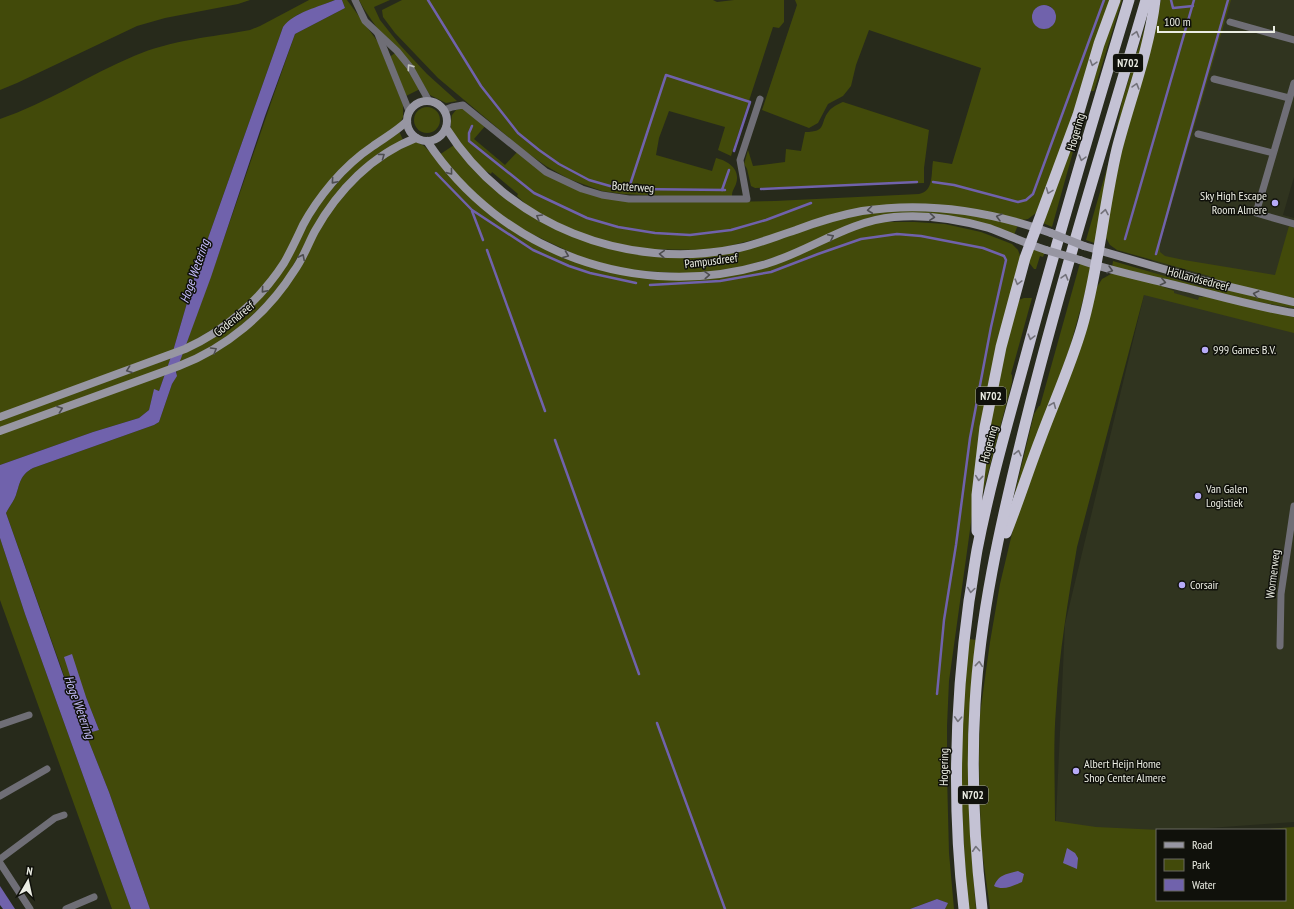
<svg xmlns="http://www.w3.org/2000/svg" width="1294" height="909" font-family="'PT Sans Narrow',sans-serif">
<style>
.built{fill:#30341f}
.green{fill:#424a0a;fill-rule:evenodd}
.water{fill:#7062ac}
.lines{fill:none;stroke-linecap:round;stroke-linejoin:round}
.stream{stroke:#7062ac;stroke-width:2.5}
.minor{stroke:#6f6e76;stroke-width:7}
.secondary{stroke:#9796a2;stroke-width:8}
.trunk{stroke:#c4c2d4;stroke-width:11}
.secondary-bridge{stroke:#9796a2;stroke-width:8}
.oneway{stroke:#73727a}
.oneway2{stroke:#c0c1bd}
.oneway3{stroke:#4d4d4f}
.poi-dot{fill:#b7abf8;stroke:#10110b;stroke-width:1.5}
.labels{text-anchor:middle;stroke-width:3;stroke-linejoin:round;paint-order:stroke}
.shield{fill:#10110b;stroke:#a9aba2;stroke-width:1}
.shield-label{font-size:11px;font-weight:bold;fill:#ebede3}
.street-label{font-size:12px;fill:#ebede3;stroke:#10110b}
.poi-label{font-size:12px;fill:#ebede3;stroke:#10110b;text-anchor:start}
.water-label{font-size:13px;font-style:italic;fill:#c3bbf8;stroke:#10110b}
</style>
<rect width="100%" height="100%" fill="#272a1b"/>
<path class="built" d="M1222 0H1294V177L1283 215 1294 218V822L1181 830H1157L1055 839 1065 624 1169 191Z"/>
<g class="green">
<path d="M0 0H250L238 4 165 18 137 26 17 83 0 90Z"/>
<path d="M309 0H335L297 15 283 27 196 272 173 351 0 414V119C47 103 89 75 134 56 171 40 212 37 250 30L260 26Z"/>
<path d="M342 0H347L378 42 403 105V117L400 123 339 171 272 277 234 316 185 346C224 243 258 138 295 34L345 8Z"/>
<path d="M359 0H390L374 7 380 20 399 44 427 74 457 101 446 103 430 95 399 49 377 28 364 9Z"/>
<path d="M402 0H713L717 2 734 0H784V22L779 28 773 27 731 156 718 150 725 127 669 111 659 138 656 155 712 171 716 158C728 161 741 169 736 184 734 189 732 191 732 196H664L623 194 602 191 569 179 546 166 526 152 438 78 395 33 383 17 382 10Z"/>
<path d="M795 0H1113L1080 99 1036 213 1028 219 1022 220 897 205 712 250 637 249 577 233 533 211 517 196 518 194 492 172 491 174 479 167 451 131V122L452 115 456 110 463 108 486 125 474 139 505 165 518 151 535 166 593 194 720 202 775 201 919 194C934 191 931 174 933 161L952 164 981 68 869 30 856 65 851 86 843 96 828 104 818 123 809 128 762 110 797 5ZM1043 5 1050 6 1053 9 1055 21 1052 26 1045 29 1033 15 1036 8Z"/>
<path d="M1118 0H1122L1094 91H1090L1052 227 1043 223Z"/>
<path d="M1161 0H1231L1160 243V252L1165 256 1184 260 1275 275 1289 226 1294 228V298L1220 282 1209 276 1117 250 1110 245 1106 238 1111 191Z"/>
<path d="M1149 13 1097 244 1086 240 1119 127H1117L1122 101Z"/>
<path d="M395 53 409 70 420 89 406 96 391 58V56Z"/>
<path d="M843 102 929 130 924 168V183L755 188 751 186 747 169 744 164 748 150 753 166 785 162 786 149 801 151 805 132C828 132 819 123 829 111 832 107 838 104 843 102Z"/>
<circle cx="427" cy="120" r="13"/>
<path d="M399 131 403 140 375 158 312 232 280 288 232 335 179 364 182 354 237 320 299 239 322 200 356 162Z"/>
<path d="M413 142H417L424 146 437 159 455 182 479 205 517 234 556 254 587 266 615 273 732 275 839 234 880 222H915L945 224 981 232 1012 244 1018 250 1021 258 974 501 949 681 947 726V775L949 853 954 909H945L947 903 937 899 910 909H150L109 792 74 704 81 701 91 732 99 730 86 697 72 682 67 684 6 513C9 507 14 501 16 495 20 483 20 475 33 468L154 425 159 422 172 384 175 379 177 370 253 323 342 196 377 162Z"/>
<path d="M454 145 466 161 558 230 679 257 787 236 850 216 908 209 958 212 1018 225 1014 235 992 227 893 214 779 256 734 269 692 274 629 270 585 259 519 228 480 199 439 155Z"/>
<path d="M1032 247 1045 252 1043 257 1040 256 1036 269H1034L1027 260Z"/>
<path d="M1113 261 1206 288H1223L1294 304V308L1229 297 1112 267Z"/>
<path d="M1080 263 1092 267 1070 347 1009 517 1034 414 1039 406H1040Z"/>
<path d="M1111 274H1117L1153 283 1174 291V293L1198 300 1199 297H1207L1294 317V333L1144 295 1077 547C1068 600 1059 654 1056 708 1053 745 1055 783 1055 821L1096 827 1160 830H1157V900H1285V830H1255L1294 827V909H990L981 843 979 760 980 714 990 642 1000 584 1015 521 1097 287 1102 279Z"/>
<path d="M1024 298H1032L1011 374 1012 375V382L982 496 987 433 1016 301Z"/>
<path d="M171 358 167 368 0 429V419Z"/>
<path d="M165 374 159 391 154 390 149 410 139 418 93 432 0 465V433Z"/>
<path d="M0 538 25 614 131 909H112L0 600Z"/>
<path d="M969 639 976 640C973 680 967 720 968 761 968 810 972 860 976 909H968C965 859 961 810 961 760 960 719 965 679 969 639Z"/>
</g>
<g class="water">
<path d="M335 0H342L345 8 295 34 265 116 211 277 176 372 177 376 172 384 159 422 154 425 33 468C20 475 20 483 16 495 14 501 9 507 6 513L66 683 72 682 64 657 72 654 86 697 99 730 92 732 81 702 74 704 109 792 150 909H131L25 614 0 538V465L93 432 139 418 149 410 154 389 159 391 173 351 196 272 283 27C294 12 319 7 335 0Z"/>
<circle cx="1044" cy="17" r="12"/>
<path d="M1067 848 1075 853 1078 858 1077 869 1063 863Z"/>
<path d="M1018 871 1024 874 1022 882C1013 886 1003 891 994 886 999 874 1007 874 1018 871Z"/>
<path d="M0 886 15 909H3L0 905Z"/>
<path d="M937 899 948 903 945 909H910Z"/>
</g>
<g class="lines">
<g class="stream">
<path d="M428 0 481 86 496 105 518 133 539 150 559 164 589 180 610 186 634 189 725 190"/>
<path d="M1171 0 1173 8 1193 6"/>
<path d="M472 126 469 133V141L534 193 587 218 618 227 655 233 690 235 731 230 766 220 811 203"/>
<path d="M436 173 472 210 533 250 569 266 590 273 636 283"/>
<path d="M933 182 954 185 1018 202 1026 200 1033 194 1104 0"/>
<path d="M629 188 666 75 750 102 734 151"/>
<path d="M761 189 917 182"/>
<path d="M722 190 729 170"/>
<path d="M472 211 483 240"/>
<path d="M1125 239 1194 0"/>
<path d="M487 250 545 411"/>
<path d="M1156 254 1180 168 1228 0"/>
<path d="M650 285 720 281 771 272 818 254 861 239 897 234 921 236 983 248 1004 256 1006 260 991 327 970 438 956 545 944 620 937 694"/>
<path d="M555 440 639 674"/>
<path d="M657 723 725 909"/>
</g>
<g class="minor">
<path d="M355 0 365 21 397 51 410 67 429 101"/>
<path d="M1230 22 1294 40"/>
<path d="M378 34 409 111"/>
<path d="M1214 79 1289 98"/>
<path d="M1294 83 1256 213 1294 224"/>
<path d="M444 110 452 107 463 105 546 172 582 189 602 195 629 199H747L740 160 760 99"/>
<path d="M1198 134 1273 153"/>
<path d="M1280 646 1281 594 1294 506"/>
<path d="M0 725 29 715"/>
<path d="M0 796 47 769"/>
<path d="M0 859 55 818 64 815"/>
<path d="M0 863 30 909"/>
<path d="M66 909 94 897"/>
</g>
<g class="secondary">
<circle cx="427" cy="121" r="20"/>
<path d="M446 128C507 225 627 272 739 248 758 244 777 236 796 230 817 222 840 215 862 211 927 201 990 211 1051 233"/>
<path d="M427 141C501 253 638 302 766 264 810 251 848 221 894 217 926 214 958 219 989 228 1008 235 1027 244 1046 250"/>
<path d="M1084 246 1205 281 1294 302"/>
<path d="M1080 260C1108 270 1137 276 1166 283 1209 293 1250 306 1294 313"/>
<path d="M0 417 185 349C225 331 260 300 284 263 291 251 297 238 303 225 311 210 321 196 332 183 344 169 358 156 373 146 384 138 397 131 407 121"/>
<path d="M0 431 179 366C226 348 267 314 294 271 303 259 308 244 315 231 338 190 372 155 416 138"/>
</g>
<g class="trunk">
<path d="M977 531V495L985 427 1001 347 1025 258 1078 115 1099 44 1115 0"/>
<path d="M1006 533C1018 503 1028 471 1040 440 1054 402 1071 365 1082 327 1099 268 1103 208 1117 149 1130 99 1149 51 1155 0"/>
<path d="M964 909C952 807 955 703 969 601 972 584 974 567 977 550 991 478 1012 408 1031 337 1062 224 1095 112 1129 0"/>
<path d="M982 909C974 840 971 772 975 704 980 615 1000 527 1021 441 1057 293 1103 147 1146 0"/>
</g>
<g class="secondary-bridge">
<path d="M1051 233 1084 246"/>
<path d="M1046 250 1080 260"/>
</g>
</g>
<defs><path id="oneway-chevron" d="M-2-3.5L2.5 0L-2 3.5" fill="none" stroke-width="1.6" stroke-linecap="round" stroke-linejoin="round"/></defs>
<g class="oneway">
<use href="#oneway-chevron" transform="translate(1136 34) rotate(-74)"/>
<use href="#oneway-chevron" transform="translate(1093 63) rotate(107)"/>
<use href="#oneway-chevron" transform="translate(1136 86) rotate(-74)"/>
<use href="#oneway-chevron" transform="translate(1082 158) rotate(106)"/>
<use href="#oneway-chevron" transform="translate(1049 191) rotate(111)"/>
<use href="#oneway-chevron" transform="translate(1105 212) rotate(-80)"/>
<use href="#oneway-chevron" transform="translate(1065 277) rotate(-74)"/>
<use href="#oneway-chevron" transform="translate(1018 282) rotate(105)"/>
<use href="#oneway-chevron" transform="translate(1031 337) rotate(105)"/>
<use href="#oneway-chevron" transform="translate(1053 405) rotate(-68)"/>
<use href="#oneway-chevron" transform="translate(1018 453) rotate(-76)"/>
<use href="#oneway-chevron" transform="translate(979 478) rotate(96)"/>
<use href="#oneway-chevron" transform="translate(971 590) rotate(98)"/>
<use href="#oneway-chevron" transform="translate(979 664) rotate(-84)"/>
<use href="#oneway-chevron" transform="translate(958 719) rotate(93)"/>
<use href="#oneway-chevron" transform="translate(976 849) rotate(-94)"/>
</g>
<use class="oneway2" href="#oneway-chevron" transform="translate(410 67) rotate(-125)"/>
<g class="oneway3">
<use href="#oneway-chevron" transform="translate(382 156) rotate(-36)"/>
<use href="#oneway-chevron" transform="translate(450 172) rotate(51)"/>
<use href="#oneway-chevron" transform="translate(334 181) rotate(131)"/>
<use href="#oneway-chevron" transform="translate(870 210) rotate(173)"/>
<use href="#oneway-chevron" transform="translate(539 217) rotate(-150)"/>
<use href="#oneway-chevron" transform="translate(932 217) rotate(5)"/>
<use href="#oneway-chevron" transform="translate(999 217) rotate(-165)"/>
<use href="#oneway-chevron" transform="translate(831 237) rotate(-26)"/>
<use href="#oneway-chevron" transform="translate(662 254) rotate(-176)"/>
<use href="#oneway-chevron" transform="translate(566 255) rotate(22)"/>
<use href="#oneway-chevron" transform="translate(302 257) rotate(-63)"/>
<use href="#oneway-chevron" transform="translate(1110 270) rotate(16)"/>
<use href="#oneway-chevron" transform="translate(707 275) rotate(-4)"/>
<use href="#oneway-chevron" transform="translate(1163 282) rotate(13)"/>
<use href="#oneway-chevron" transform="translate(264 290) rotate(131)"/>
<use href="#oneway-chevron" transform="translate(1256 294) rotate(-166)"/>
<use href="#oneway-chevron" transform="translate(214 350) rotate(-31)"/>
<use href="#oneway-chevron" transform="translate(129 370) rotate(160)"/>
<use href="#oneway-chevron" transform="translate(60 409) rotate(-20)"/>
</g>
<g class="poi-dot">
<circle cx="1275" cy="203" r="4"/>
<circle cx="1205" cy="350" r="4"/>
<circle cx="1198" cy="496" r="4"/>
<circle cx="1182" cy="585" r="4"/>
<circle cx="1076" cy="771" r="4"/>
</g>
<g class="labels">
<g class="shield">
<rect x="1113" y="54" width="30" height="18" rx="3"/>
<rect x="976" y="387" width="30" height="18" rx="3"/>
<rect x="958" y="786" width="30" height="18" rx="3"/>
</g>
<g class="shield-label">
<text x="1128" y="67">N702</text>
<text x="991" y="400">N702</text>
<text x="973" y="799">N702</text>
</g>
<g class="street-label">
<text transform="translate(1076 132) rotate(-74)" y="4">Hogering</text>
<text transform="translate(633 187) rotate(4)" y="4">Botterweg</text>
<text transform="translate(711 261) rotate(-7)" y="4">Pampusdreef</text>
<text transform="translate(1198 279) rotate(15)" y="4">Hollandsedreef</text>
<text transform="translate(234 319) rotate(-39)" y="4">Godendreef</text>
<text transform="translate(989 444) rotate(-75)" y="4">Hogering</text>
<text transform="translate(1273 574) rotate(-83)" y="4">Wormerweg</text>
<text transform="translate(944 767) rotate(-89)" y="4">Hogering</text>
</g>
<g class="poi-label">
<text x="1267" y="200" text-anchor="end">Sky High Escape<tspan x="1267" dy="14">Room Almere</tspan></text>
<text x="1213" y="354">999 Games B.V.</text>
<text x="1206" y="493">Van Galen<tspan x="1206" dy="14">Logistiek</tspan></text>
<text x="1190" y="589">Corsair</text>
<text x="1084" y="768">Albert Heijn Home<tspan x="1084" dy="14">Shop Center Almere</tspan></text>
</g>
<g class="water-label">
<text transform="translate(194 271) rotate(-71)" y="5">Hoge Wetering</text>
<text transform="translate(80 707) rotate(70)" y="5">Hoge Wetering</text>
</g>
</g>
<rect x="1156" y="829" width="130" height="72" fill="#10110b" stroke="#686961"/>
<rect x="1164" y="842" width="20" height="6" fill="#9796a2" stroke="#686961"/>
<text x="1192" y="849" font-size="12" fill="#ebede3">Road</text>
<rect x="1164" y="859" width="20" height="12" fill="#424a0a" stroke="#686961"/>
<text x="1192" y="869" font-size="12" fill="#ebede3">Park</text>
<rect x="1164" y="879" width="20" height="12" fill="#7062ac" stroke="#686961"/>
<text x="1192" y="889" font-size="12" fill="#ebede3">Water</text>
<g transform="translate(28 881) rotate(9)" stroke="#10110b" stroke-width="3" paint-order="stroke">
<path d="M0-3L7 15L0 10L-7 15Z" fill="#ebede3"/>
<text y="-6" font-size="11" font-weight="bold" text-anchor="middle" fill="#ebede3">N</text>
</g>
<path d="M1158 26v6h116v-6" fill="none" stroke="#ebede3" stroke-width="2"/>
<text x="1164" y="26" font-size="12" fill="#ebede3" stroke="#10110b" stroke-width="3" paint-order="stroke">100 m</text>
</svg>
